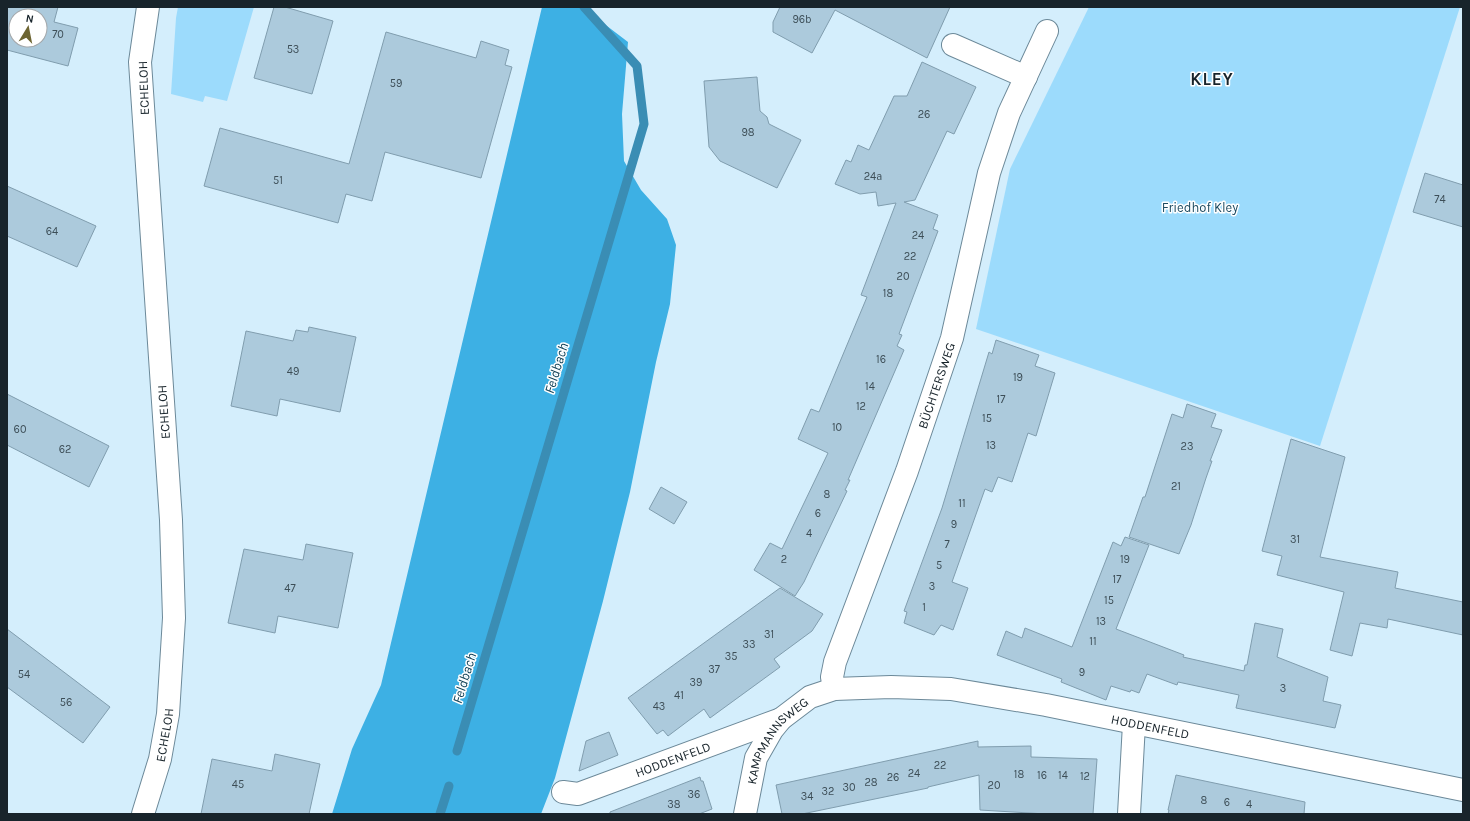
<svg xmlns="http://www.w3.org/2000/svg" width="1470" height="821" font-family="Karla,sans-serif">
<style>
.green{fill:#9cdbfc}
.forest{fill:#3db0e4}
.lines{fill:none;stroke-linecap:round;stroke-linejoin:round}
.stream{stroke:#3a8db4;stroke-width:9}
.building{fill:#accadc;stroke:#809dae;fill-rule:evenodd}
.street-casing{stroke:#6c8999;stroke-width:24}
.street{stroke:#fff;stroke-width:22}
.labels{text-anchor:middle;stroke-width:3;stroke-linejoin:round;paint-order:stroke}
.number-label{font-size:11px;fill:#3d4e57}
.street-label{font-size:13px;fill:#18242b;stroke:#fff}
.park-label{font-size:13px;fill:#1d4b61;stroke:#fff}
.water-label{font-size:14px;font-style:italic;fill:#104056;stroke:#fff}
.district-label{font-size:17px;font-weight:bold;letter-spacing:1px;fill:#18242b;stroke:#fff}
</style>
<rect width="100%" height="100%" fill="#d4eefc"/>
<g class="green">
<path d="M178 7H254L227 101 205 96 203 102 171 94 176 18Z"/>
<path d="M1089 7H1460L1320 446 976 329 1010 169Z"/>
</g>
<path class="forest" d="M542 7H582L628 42 622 114 624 161 641 190 667 219 676 245 670 304 656 362 630 492 603 601 555 778 541 814H332L352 749 381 685Z"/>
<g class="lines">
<g class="stream">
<path d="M457 751 644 124 637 66 584 7"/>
<path d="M440 814 449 786"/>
</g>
</g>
<g class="building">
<path d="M7 7H58L54 22 78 28 68 66 7 50ZM16 16H40V40H16Z"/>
<path d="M274 7H285L333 21 312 94 254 78Z"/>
<path d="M780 7H950L927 58 835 10 812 53 773 32V22Z"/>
<path d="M386 32 476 58 481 41 509 50 505 65 512 67 481 178 385 152 372 201 346 194 338 223 204 186 220 128 349 164Z"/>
<path d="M922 62 976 87 954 134 947 131 915 200 904 202 938 215 933 229 938 231 899 334 902 335 897 346 904 350 848 480H850L845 490 847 491 804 582 795 596 754 570 770 543 782 549 828 453 798 439 811 409 819 412 867 297 861 295 896 203 878 206 876 192 860 194 835 184 846 160 851 162 858 145 869 150 894 96H907Z"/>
<path d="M757 77 760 111 767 117 769 124 801 140 777 188 720 161 709 147 704 81Z"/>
<path d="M1425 173 1463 185V227L1413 212Z"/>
<path d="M7 186 96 226 77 267 7 236Z"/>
<path d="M309 327 356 337 340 412 280 399 277 416 231 406 246 331 293 341 296 330 308 332Z"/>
<path d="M996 340 1039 355 1035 366 1055 373 1036 436 1028 433 1012 482 998 477 992 492 985 489 952 582 968 588 953 630 941 625 934 635 904 623 907 612 904 611 942 508 989 352 992 354Z"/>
<path d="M7 394 109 446 89 487 7 445Z"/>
<path d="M1187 404 1216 414 1211 427 1222 430 1210 461H1212L1206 478 1191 525 1179 554 1129 537 1143 497H1145L1172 414 1183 418Z"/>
<path d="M1291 439 1345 457 1320 557 1398 572 1395 588 1463 602V635L1388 619 1387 628 1360 623 1352 656 1330 650 1344 592 1277 575 1282 556 1262 551Z"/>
<path d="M661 487 687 502 674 524 649 509Z"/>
<path d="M1125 537 1149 545 1116 629 1184 655 1183 657 1244 671 1245 665H1247L1255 623 1283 629 1277 657 1328 677 1323 701 1341 705 1335 728 1236 708 1239 695 1178 682 1177 685 1147 674 1139 693 1131 690 1130 692 1111 686 1106 700 1061 682 1062 679 997 655 1006 631 1022 638 1025 628 1072 647 1113 542 1121 546Z"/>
<path d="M306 544 353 553 338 628 278 616 275 633 228 623 244 549 303 560Z"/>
<path d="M780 588 823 614 812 631 774 659 780 667 710 718 704 709 668 736 663 730 657 734 628 698Z"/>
<path d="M7 629 110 707 83 743 7 687Z"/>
<path d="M609 732 618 755 579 771 586 741Z"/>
<path d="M978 741V747L1031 746V757L1097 759 1093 814H1046L980 810 979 775 928 787V788L802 814H782L776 785Z"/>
<path d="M275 754 320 764 309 814H201L212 759 272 771Z"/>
<path d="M1176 775 1305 802 1304 814H1168L1169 810H1168Z"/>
<path d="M700 777 701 781H703L712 809 699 814H610V812Z"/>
</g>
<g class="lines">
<g class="street-casing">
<g id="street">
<path d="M953 45 1026 77"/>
<path id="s1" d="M834 689 832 677 835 662 907 471 952 338 989 173 1009 113 1047 31"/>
<path id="s2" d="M563 792 578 794 781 719"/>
<path id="s3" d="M143 814 160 759 168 714 174 618 171 520 140 62 148 7"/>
<path id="s4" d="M745 814 756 758 772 730 781 719 810 697 834 689 891 687 951 689 1046 705 1463 790"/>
<path d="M1129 814 1134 724"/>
</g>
</g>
<use href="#street" class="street"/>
</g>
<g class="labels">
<g class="number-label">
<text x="802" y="23">96b</text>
<text x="58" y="38">70</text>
<text x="293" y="53">53</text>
<text x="396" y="87">59</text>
<text x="924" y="118">26</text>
<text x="748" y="136">98</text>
<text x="873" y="180">24a</text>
<text x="278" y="184">51</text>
<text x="1440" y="203">74</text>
<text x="52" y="235">64</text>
<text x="918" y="239">24</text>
<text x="910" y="260">22</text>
<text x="903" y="280">20</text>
<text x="888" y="297">18</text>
<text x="881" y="363">16</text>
<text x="293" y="375">49</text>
<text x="1018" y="381">19</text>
<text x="870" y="390">14</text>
<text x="1001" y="403">17</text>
<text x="861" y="410">12</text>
<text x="987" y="422">15</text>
<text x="837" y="431">10</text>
<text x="20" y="433">60</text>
<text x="991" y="449">13</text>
<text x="1187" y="450">23</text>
<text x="65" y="453">62</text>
<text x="1176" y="490">21</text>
<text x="827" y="498">8</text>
<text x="962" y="507">11</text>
<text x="818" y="517">6</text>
<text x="954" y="528">9</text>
<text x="809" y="537">4</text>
<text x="1295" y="543">31</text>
<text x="947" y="548">7</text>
<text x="784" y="563">2</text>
<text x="1125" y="563">19</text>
<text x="939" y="569">5</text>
<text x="1117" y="583">17</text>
<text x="932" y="590">3</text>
<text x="290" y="592">47</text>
<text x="1109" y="604">15</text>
<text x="924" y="611">1</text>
<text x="1101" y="625">13</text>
<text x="769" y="638">31</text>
<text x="1093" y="645">11</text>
<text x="749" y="648">33</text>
<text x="731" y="660">35</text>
<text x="714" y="673">37</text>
<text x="1082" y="676">9</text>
<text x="24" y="678">54</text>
<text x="696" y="686">39</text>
<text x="1283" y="692">3</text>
<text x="679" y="699">41</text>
<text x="66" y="706">56</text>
<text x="659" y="710">43</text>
<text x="940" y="769">22</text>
<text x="914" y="777">24</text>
<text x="1019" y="778">18</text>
<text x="1042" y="779">16</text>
<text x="1063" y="779">14</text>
<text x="1085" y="780">12</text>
<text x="893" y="781">26</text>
<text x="871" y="786">28</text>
<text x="238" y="788">45</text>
<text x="994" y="789">20</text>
<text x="849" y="791">30</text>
<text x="828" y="795">32</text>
<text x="694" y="798">36</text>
<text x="807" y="800">34</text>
<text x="1204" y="804">8</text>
<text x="1227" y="806">6</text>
<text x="674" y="808">38</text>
<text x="1249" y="808">4</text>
</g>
<g class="street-label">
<text transform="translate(143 88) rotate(-92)" y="5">ECHELOH</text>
<text dy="5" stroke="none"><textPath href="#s1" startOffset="322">BÜCHTERSWEG</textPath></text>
<text transform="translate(163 412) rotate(-94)" y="5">ECHELOH</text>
<text dy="5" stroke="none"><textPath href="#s4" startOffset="485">HODDENFELD</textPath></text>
<text dy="5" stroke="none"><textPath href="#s3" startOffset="82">ECHELOH</textPath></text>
<text dy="5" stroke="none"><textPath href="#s4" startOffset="83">KAMPMANNSWEG</textPath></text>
<text dy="5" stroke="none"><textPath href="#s2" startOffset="116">HODDENFELD</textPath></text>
</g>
<g class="park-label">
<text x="1200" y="212">Friedhof Kley</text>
</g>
<g class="water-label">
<text transform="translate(556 368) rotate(-73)" y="5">Feldbach</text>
<text transform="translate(464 678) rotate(-73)" y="5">Feldbach</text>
</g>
<g class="district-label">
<text x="1212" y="85">KLEY</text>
</g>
</g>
<rect width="1470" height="821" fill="none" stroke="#18242b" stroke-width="16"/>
<g transform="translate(28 28) rotate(10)"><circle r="19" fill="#ffffff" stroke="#a3a7aa"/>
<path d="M0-3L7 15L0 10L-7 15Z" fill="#6d6532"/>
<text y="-6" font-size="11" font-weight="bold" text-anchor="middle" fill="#18242b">N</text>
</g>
</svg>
